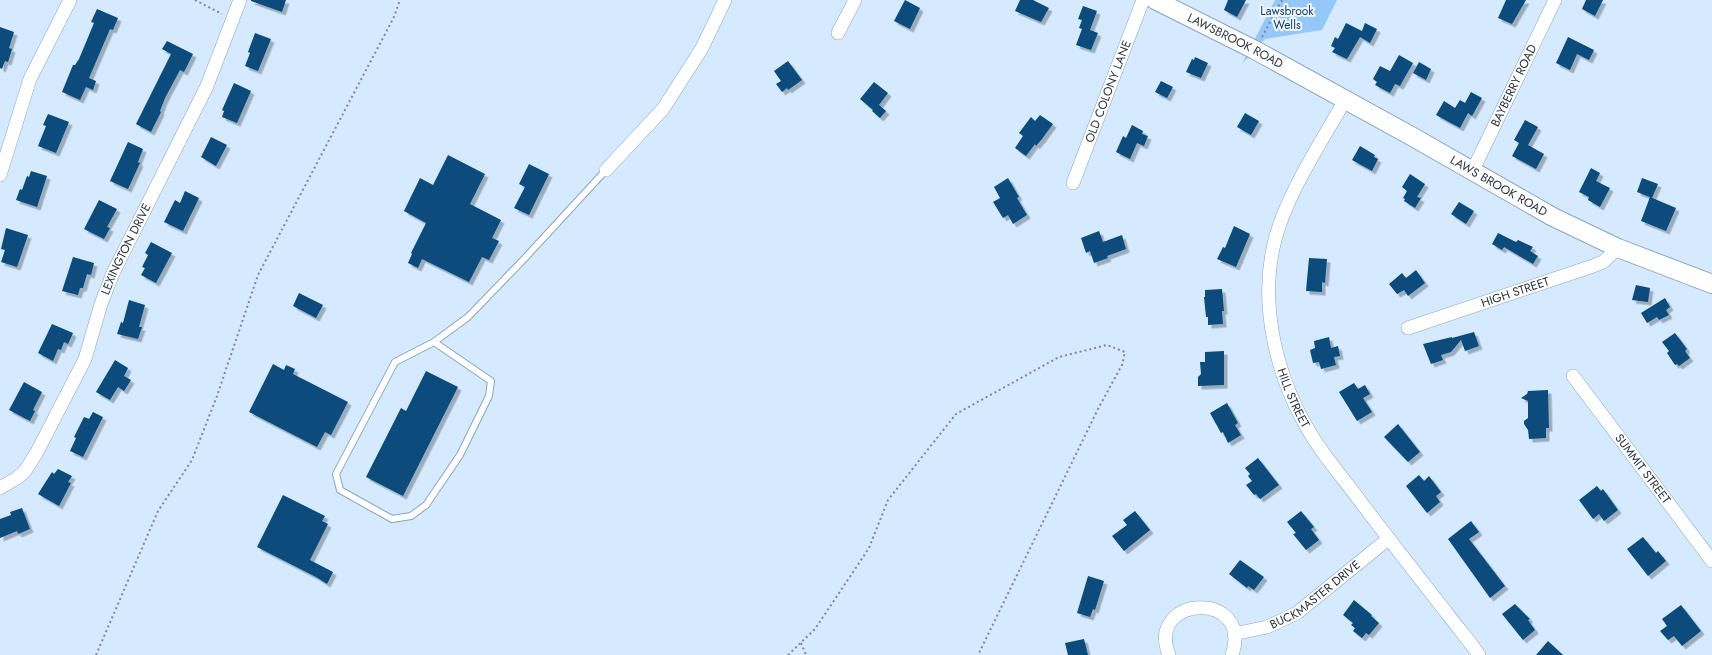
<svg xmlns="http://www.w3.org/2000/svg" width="1712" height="655" font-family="Jost,sans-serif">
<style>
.park{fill:#95c8f8}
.building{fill:#074b7c;filter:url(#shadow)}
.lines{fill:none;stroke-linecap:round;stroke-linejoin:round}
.lane-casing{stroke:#8ba4bc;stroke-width:8}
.street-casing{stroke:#8ba4bc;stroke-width:14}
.secondary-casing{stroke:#8ba4bc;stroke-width:20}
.path{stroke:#7b8a9a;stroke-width:2;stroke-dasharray:2 3;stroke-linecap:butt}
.lane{stroke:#fff;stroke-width:6}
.street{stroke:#fff;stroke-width:13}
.secondary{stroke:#fff;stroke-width:18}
.labels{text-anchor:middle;stroke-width:4;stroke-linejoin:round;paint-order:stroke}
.park-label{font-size:12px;fill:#144065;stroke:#f0f5fb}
.street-label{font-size:12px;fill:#2a343e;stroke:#f0f5fb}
</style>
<defs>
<filter id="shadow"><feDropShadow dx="3.5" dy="3.5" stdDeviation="0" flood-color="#0004"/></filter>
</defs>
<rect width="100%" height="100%" fill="#d5eaff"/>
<path class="park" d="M1275 0H1337L1322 30 1265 39 1242 64Z"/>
<g class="building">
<path d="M251 0H286L282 12 251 1Z"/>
<path d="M905 0 920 8 910 29 894 21Z"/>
<path d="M1020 0H1033L1049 8 1041 22 1015 11Z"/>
<path d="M1228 0H1246L1237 17 1224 10Z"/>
<path d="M1506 0H1526L1512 24 1498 18Z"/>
<path d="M1586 0H1603L1595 16 1582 9Z"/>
<path d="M1083 6 1097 11 1090 30 1098 33 1091 50 1076 45 1082 29 1079 28 1082 20 1078 19Z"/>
<path d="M97 9 118 18 113 30 110 29 89 78 96 81 93 90 86 87 80 100 62 92 73 65H75L79 59 94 23 91 22Z"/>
<path d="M1346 23 1362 31 1365 23 1377 29 1370 43 1360 37 1347 59 1332 52 1335 48 1331 46 1335 37 1338 39Z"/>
<path d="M0 27 14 32 9 48 12 49 8 62 5 61 2 69 0 68Z"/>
<path d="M255 33 271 39 258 71 245 66 250 53 248 52Z"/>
<path d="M1568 37 1594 50 1589 60 1577 54 1570 70 1556 63Z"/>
<path d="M167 41 193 54 184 72 180 70 165 98 160 111 161 112 151 132 136 124 171 54 162 49Z"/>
<path d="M1399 55 1413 63 1400 86 1395 84 1390 93 1375 85 1377 82 1373 79 1380 66 1390 71Z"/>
<path d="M1195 57 1208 63 1201 78 1186 72 1192 59 1194 60Z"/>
<path d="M788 61 802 80 788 90 787 88 782 92 776 84 781 81 774 71Z"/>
<path d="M1419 62 1431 69 1426 80 1413 73Z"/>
<path d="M1161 81 1173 87 1167 98 1155 92Z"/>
<path d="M874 82 888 93 879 105 886 111 880 118 872 111 873 110 860 99Z"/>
<path d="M234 83 251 91 237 123 222 117 224 111 222 110Z"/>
<path d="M1471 92 1482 98 1472 116 1468 113 1460 128 1436 115 1444 101 1455 108 1460 100 1465 103Z"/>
<path d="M1245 113 1259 121 1251 135 1237 127Z"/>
<path d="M48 114 69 122 56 153 38 146 46 126 43 125Z"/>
<path d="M1040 115 1053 124 1042 139 1036 146 1035 144 1026 156 1015 148 1023 136 1019 133 1031 117 1035 121Z"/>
<path d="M1525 120 1538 127 1528 145 1544 154 1536 169 1512 156 1519 143 1514 140Z"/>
<path d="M1132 125 1143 131 1142 134 1148 136 1144 146 1137 143 1130 159 1116 152 1123 136 1126 138Z"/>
<path d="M211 137 227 145 216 166 201 157Z"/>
<path d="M128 142 143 149 138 162 140 163 128 189 110 181Z"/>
<path d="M1360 146 1375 155 1374 157 1378 159 1372 171 1352 160Z"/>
<path d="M448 155 485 174 470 204 501 220 492 238 499 241 489 260 482 257 469 282 422 259 418 268 408 263 412 254 411 253 426 223 404 211 420 178 433 185Z"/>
<path d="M529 164 549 174 529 215 514 208 525 187 519 184Z"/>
<path d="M1591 168 1600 173 1596 181 1610 188 1600 207 1588 200 1589 197 1579 192Z"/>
<path d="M31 171 47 176 37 207 16 200 20 189 22 190 27 176 29 177Z"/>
<path d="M1410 174 1425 184 1417 197 1421 198 1415 208 1404 201 1405 199 1403 198 1407 191 1402 187Z"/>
<path d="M1008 178 1019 197 1017 198 1027 215 1013 224 1008 215 1003 218 993 202 1000 198 994 187Z"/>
<path d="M1642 178 1658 184 1652 198 1637 192Z"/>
<path d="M185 191 199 198 183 231 164 222 175 200 180 203Z"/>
<path d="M1650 197 1676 208 1666 231 1641 221Z"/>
<path d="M99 200 117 209 107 227 110 228 104 239 84 229Z"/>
<path d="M1459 202 1474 211 1466 224 1451 214Z"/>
<path d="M1234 226 1250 234 1236 267 1217 259 1223 247 1225 248Z"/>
<path d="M6 228 28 235 17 267 1 262 5 250 1 249Z"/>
<path d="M1099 231 1103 242 1122 235 1126 249 1107 256 1108 258 1094 263 1090 251 1086 253 1081 238Z"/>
<path d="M1498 233 1516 242 1518 240 1533 247 1530 251 1538 256 1533 264 1504 247 1502 250 1492 244Z"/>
<path d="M151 242 172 253 156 283 141 275 145 268 142 267 148 255 145 253Z"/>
<path d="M73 257 94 263 91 275 87 274 83 288H80L78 295 62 291Z"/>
<path d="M1309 258 1327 259 1325 283 1322 282V292L1306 291Z"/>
<path d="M1416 270 1425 283 1408 296 1404 290 1397 294 1389 284 1402 273 1406 278Z"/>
<path d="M1636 285 1650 288 1648 302 1632 300Z"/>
<path d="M1222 289 1224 311H1222L1223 324 1208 325V317H1206L1204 297H1205V290Z"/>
<path d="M299 293 323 305 316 318 293 306Z"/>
<path d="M1665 298 1670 307 1666 310 1669 315 1659 320 1657 317 1647 323 1641 313Z"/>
<path d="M129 300 145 305 139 327H142L138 339 117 334 121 322 123 323Z"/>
<path d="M52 324 73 333 68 344 64 342 61 350 58 349 53 361 38 353Z"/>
<path d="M1474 332 1479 346 1465 351 1461 340 1451 352 1441 355 1443 360 1431 364 1423 344 1452 337V338Z"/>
<path d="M1675 333 1687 349 1685 351 1690 358 1679 366 1677 364 1675 365 1667 353 1669 351 1662 342Z"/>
<path d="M1329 337 1331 348 1338 346 1340 356 1334 357 1336 365 1321 369 1319 362 1313 363 1310 350 1315 348 1314 341Z"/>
<path d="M1224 351V385L1198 386V377L1201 374 1200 362H1205V352Z"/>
<path d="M115 360 128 368 124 376 131 380 124 391 118 387 110 400 96 392Z"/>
<path d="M273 364 284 370 286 365 295 369 293 374 348 402 331 435 325 432 317 447 249 412Z"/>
<path d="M426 371 458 387 403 496 366 477 401 408 406 411Z"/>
<path d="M24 382 42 392 33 410 35 411 30 421 9 410Z"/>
<path d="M1354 383 1358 389 1365 385 1370 394 1363 398 1372 412 1357 421 1339 392Z"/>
<path d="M1548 390 1549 428H1546V438L1529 439 1528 430 1524 424V421L1528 418V401L1521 398 1527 394 1528 391Z"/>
<path d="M1227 403 1238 423 1235 425 1241 435 1228 443 1223 432 1221 433 1210 413Z"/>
<path d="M93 412 103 417 83 457 70 451 76 438 74 437 84 417 89 419Z"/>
<path d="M1398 424 1420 452 1408 462 1384 437Z"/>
<path d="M1258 458 1279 485 1260 499 1256 494 1254 495 1246 485 1252 481 1248 476 1250 474 1245 468Z"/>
<path d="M58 469 72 476 68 482 71 483 59 506 38 494 52 472 54 474Z"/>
<path d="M1419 475 1424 481 1429 476 1441 492 1436 496 1440 502 1427 513 1406 486Z"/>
<path d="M1597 486 1601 491 1603 489 1618 510 1604 521 1599 514 1593 519 1579 500Z"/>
<path d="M283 495 325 516 322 521 328 524 310 560 333 572 327 584 316 577 257 547Z"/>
<path d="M22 508 30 529 18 534 17 531 0 538V519L11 515 10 512Z"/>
<path d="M1135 511 1150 530 1124 551 1112 536 1127 525 1123 520Z"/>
<path d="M1301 511 1314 527 1311 529 1319 540 1306 550 1293 534 1296 533 1287 522Z"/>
<path d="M1471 521 1479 532 1469 539 1505 586 1490 598 1448 539Z"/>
<path d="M1643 537 1656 553 1658 551 1666 561 1648 576 1627 549Z"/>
<path d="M1240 560 1264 577 1254 590 1248 586 1247 588 1229 574Z"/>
<path d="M1088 576 1104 581 1095 610 1093 609 1090 617 1077 613Z"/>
<path d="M1354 600 1372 615 1371 616 1379 623 1369 635 1366 633 1362 638 1353 631 1355 628 1351 625 1353 623 1343 615Z"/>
<path d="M1515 604 1530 619 1528 620 1535 630 1523 640 1502 614Z"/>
<path d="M1681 605 1701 631 1682 646 1674 636 1668 640 1660 631 1667 626 1662 619Z"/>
<path d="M1084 639 1088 655H1068L1065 643Z"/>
<path d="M1548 641 1563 655H1536Z"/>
</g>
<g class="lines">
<g class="lane-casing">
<path id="lane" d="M434 342 491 381 489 396 460 455 426 505 411 516 392 519 340 490 336 474 395 362 434 342 468 317 525 258 606 170"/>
</g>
<g class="street-casing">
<g id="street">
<path d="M838 33 855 0"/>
<path id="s1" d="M1345 100C1321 143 1287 193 1275 240 1258 305 1277 380 1312 436 1326 459 1344 479 1360 501 1388 538 1417 575 1446 612 1457 627 1469 640 1479 655"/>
<path d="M606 170 663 109 702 48 725 0"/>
<path id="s2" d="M1472 172 1555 0"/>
<path d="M0 175 30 79 70 0"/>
<path id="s3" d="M1073 183 1143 0"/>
<path id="s4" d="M1408 328 1593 266 1603 262 1618 248"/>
<path id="s5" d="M1573 376 1712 561"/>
<path id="s6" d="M0 488 17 478 25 471 37 452 85 359 101 304 113 273 207 86 240 0"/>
<path id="s7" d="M1234 634 1267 627 1297 613 1388 539"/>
<path d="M1169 655C1145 594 1254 590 1232 655"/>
</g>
</g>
<g class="secondary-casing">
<g id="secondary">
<path id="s8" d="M1155 0 1255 50 1413 137 1553 217 1618 248 1712 284"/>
</g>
</g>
<g class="path">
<path d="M195 0 222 14"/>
<path d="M1262 37 1282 0"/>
<path d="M801 643 806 655"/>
<path d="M96 655 158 511 192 460 217 396 258 275 394 17 400 0"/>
<path d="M788 655 815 629 869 548 888 500 956 414 1059 357 1107 345 1125 352 1122 365 1099 407 978 655"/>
</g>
<use href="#lane" class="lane"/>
<use href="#street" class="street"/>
<use href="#secondary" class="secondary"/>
</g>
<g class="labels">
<g class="park-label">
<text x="1287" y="15">Lawsbrook<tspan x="1287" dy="14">Wells</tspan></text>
</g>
<g class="street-label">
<text dy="4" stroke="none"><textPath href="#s8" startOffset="90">LAWSBROOK ROAD</textPath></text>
<text dy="4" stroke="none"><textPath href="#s2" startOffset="96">BAYBERRY ROAD</textPath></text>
<text dy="4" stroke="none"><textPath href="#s3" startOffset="98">OLD COLONY LANE</textPath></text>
<text dy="4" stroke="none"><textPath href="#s8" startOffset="391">LAWS BROOK ROAD</textPath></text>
<text dy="4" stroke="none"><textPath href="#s6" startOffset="275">LEXINGTON DRIVE</textPath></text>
<text dy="4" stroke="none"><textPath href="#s4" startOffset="113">HIGH STREET</textPath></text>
<text dy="4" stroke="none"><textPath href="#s1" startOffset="319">HILL STREET</textPath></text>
<text dy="4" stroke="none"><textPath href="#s5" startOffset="116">SUMMIT STREET</textPath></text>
<text dy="4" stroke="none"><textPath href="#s7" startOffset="92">BUCKMASTER DRIVE</textPath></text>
</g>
</g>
</svg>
